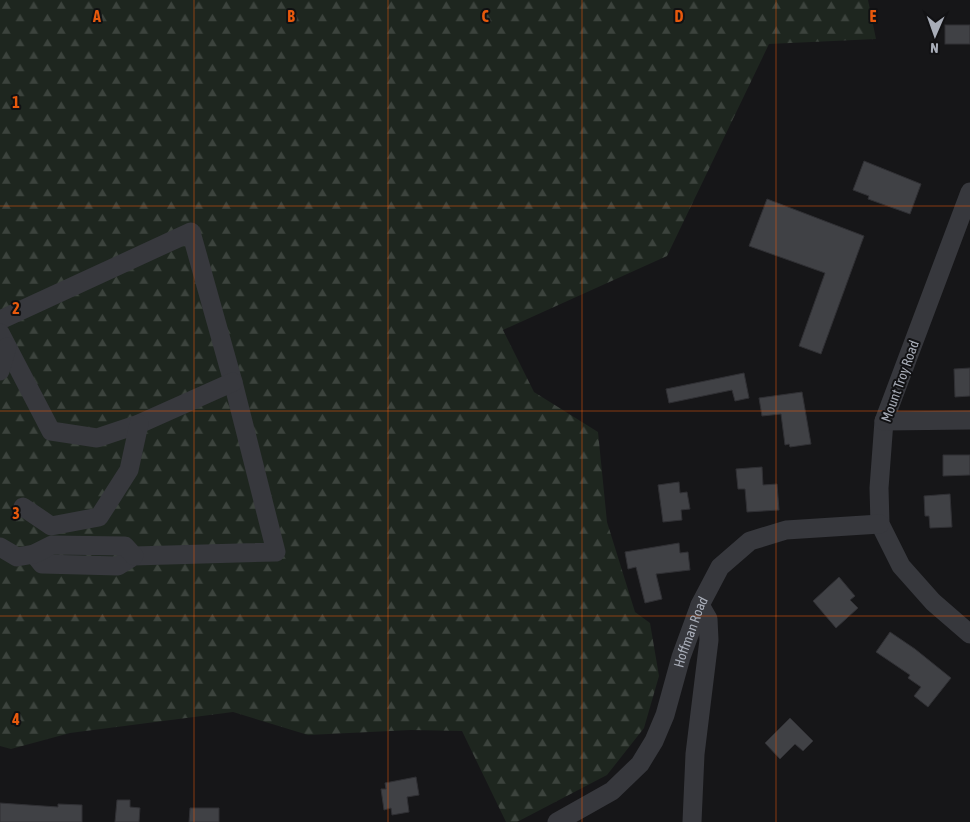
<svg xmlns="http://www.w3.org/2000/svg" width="970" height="822" font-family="'Asap Condensed',sans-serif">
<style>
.forest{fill:url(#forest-firs)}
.building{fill:#404145;stroke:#303034}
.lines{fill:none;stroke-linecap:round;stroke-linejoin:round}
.minor{stroke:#37383d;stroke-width:19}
.grid{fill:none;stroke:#e8590c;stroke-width:1;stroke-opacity:0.55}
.labels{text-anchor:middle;stroke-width:4;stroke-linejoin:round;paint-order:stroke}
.street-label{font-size:14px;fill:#a8adb8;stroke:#111113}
.grid-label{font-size:16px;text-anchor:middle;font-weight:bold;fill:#e8590c;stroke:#111113;stroke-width:4;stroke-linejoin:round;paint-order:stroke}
</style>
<defs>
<pattern id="forest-firs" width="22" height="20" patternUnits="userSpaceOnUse" patternTransform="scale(1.25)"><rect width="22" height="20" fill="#1e261f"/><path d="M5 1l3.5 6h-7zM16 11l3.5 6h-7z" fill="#3c433d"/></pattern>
</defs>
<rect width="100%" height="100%" fill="#161618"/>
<path class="forest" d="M0 0H868L876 39 769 44 667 256 503 330 534 392 598 432 607 522 635 612 650 623 659 676 644 728 607 775 517 822H506L462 731 411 730 308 735 233 712 70 733 11 749 0 746Z"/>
<g class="building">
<rect x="945" y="25" width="25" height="19"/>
<path d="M864 161 921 184 910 214 868 199 869 196 853 190Z"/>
<path d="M767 199 864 236 821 354 799 346 825 273 749 246Z"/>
<path d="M970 368V396L955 397 954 369Z"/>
<path d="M744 373 749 398 735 401 732 390 669 403 666 389Z"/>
<path d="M802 392 811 444 790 447 789 444 785 445 781 414 762 416 759 398Z"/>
<path d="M943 455H970V475L943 476Z"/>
<path d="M762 467 763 485 777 484 779 510 747 512 745 489H738L736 469Z"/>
<path d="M679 482 680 493 687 492 690 509 681 510 682 520 663 522 658 485Z"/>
<path d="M950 494 952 527 930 528 929 516H925L924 496Z"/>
<path d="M679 543 680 553 688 552 690 570 656 574 662 599 645 603 636 567 628 569 625 552Z"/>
<path d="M839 577 855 596 850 600 858 608 836 628 813 601Z"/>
<path d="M890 632 915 649 951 678 928 707 914 696 921 687 908 678 910 675 876 652Z"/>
<path d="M790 718 813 741 803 751 795 744 780 759 765 743Z"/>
<path d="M416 777 419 795 407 797 409 812 392 815 391 808 384 810 381 789H386L385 783Z"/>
<path d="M117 800H130V807L140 808 139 822H115Z"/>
<path d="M0 803 58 807V804L82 805V822H0Z"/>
<path d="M190 808H219V822H189Z"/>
</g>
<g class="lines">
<g class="minor">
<path d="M970 192 884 421 879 488 880 524 901 566 933 602 970 634"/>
<path d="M0 320 191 232 233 382 276 552 134 556 118 566 42 564 34 554"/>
<path d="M0 333 51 431 97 438 139 424 233 382"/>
<path d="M0 371 7 347"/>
<path d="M884 421 970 420"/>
<path d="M23 507 51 526 99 517 129 470 139 424"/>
<path d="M0 547 17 557 34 554 52 545 125 546 134 556"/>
<path id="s1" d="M557 822 612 791 640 764 654 741 665 715 681 657 700 605 720 567 750 541 786 530 880 524"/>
<path d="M692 822 695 754 709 640 708 619 700 605"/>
</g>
</g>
<path class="grid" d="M194 0V822M388 0V822M582 0V822M776 0V822M0 206H970M0 411H970M0 616H970"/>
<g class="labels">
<g class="street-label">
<text transform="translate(900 381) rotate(-70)" y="5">Mount Troy Road</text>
<text dy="5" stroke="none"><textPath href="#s1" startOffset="244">Hoffman Road</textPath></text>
</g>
</g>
<g class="grid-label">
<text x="97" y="22">A</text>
<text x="291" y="22">B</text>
<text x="485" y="22">C</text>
<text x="679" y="22">D</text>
<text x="873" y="22">E</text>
<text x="16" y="108">1</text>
<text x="16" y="314">2</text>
<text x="16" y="519">3</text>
<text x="16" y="725">4</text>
</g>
<g transform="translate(935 35) rotate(182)" stroke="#111113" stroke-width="4" paint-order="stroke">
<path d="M0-4L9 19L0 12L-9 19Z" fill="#a8adb8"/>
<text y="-8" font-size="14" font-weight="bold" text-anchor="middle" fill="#a8adb8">N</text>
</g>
</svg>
